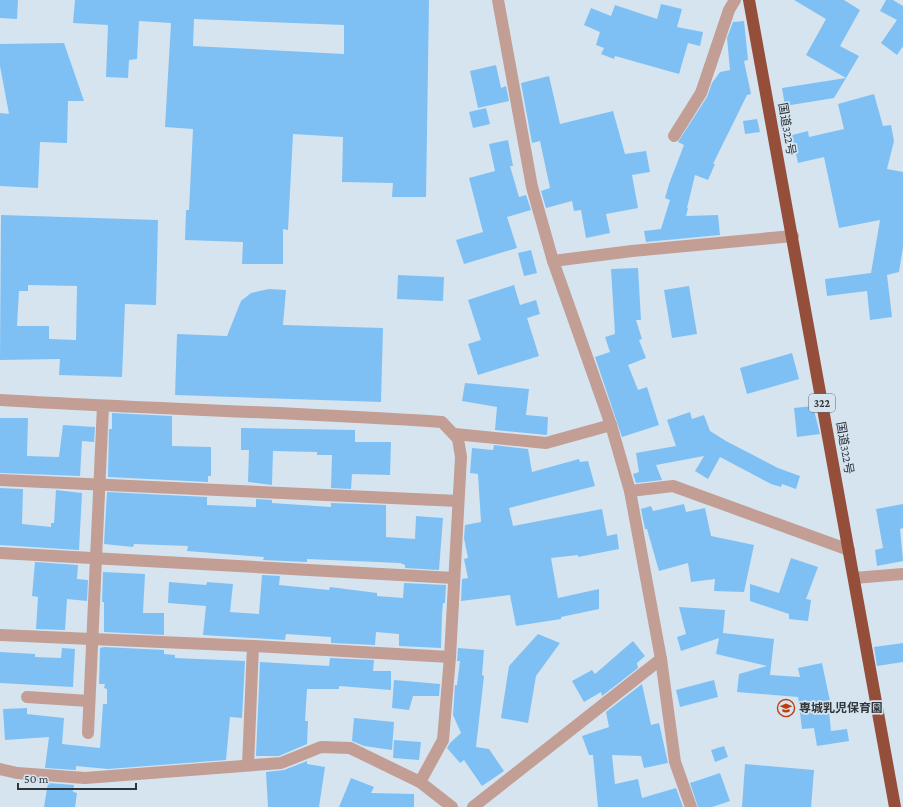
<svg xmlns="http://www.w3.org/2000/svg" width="903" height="807" font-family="'Crimson Pro','Noto Sans JP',serif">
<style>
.building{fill:#7ec0f4;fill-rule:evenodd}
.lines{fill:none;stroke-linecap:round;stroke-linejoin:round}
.minor{stroke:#c29e94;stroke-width:12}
.highway{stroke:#954e3a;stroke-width:12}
.labels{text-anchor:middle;stroke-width:3.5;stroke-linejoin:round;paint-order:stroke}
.shield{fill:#d6e4f0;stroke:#616a70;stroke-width:1}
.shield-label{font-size:11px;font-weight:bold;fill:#2f3539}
.street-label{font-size:12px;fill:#2f3539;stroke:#d6e4f0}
.poi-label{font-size:12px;font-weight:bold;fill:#2f3539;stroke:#d6e4f0;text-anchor:start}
</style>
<rect width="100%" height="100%" fill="#d6e4f0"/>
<g class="building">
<path d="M0 0H18L17 19 0 18Z"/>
<path d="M75 0H429L426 197H392L393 183 342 182 343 137 293 134 288 230 283 229V264H242L243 242 185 240 186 210H189L193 129 165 127 171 23 139 21 137 59 129 60 128 78 106 77 108 25 73 23ZM194 19 344 25V54L193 46Z"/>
<path d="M794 0H844L860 10 840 46 859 56 846 78 806 55 826 19Z"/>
<path d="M886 0H893L903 6V46L897 55 881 43 897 20 880 11Z"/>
<path d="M661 4 682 9 677 27 703 32 700 46 688 43 679 74 615 56 614 59 601 54 604 48 596 45 600 32 584 25 591 8 611 16 615 5 657 19Z"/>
<path d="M744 21 748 60 744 61 751 94 747 95 713 164H715L708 180 695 175 687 208H688L686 216 718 215 720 235 646 242 644 231 661 229 670 200 665 198 669 184 684 145 678 142 707 97 712 83 720 72 730 70 727 38 733 22Z"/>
<path d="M64 43 84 101H68L67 143 40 142 38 188 0 186V113L9 114 0 66V44Z"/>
<path d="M496 65 501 88 506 86 509 101 478 108 470 71Z"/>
<path d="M549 76 560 124 613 111 625 154 646 151 650 172 632 175 638 208 606 214 610 233 586 238 581 210 574 211 572 201 546 208 541 191 550 188 540 141 532 143 521 83Z"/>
<path d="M846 78 834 98 785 106 782 88Z"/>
<path d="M874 94 883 126 891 125 894 141 887 169 903 172V247L899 272 887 275 892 317 870 320 867 291 827 296 825 279 871 273 880 220 839 228 824 157 798 163 792 135 808 131 809 137 844 129 838 104Z"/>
<path d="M486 108 490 124 473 128 469 112Z"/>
<path d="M757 119 760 132 745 134 743 121Z"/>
<path d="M508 140 513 166H510L519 197 526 195 531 210 507 217 517 248 464 264 456 240 483 232 469 178 495 171 489 144Z"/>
<path d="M1 215 158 220 156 305 125 304 122 377 59 375 60 359 0 360ZM28 285 77 286 76 340 49 339V326H17L19 291H28Z"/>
<path d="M531 250 537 273 524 276 518 253Z"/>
<path d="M638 268 641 320H636L642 339 639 340 646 358 628 365 638 390 647 387 659 425 622 437 595 357 610 352 605 337 615 334 611 269Z"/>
<path d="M398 275 444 277 443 301 397 299Z"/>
<path d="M514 285 520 305 536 300 540 314 527 318 539 356 478 375 468 344 481 340 468 300Z"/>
<path d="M689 286 697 334 672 338 664 290Z"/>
<path d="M269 289 286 290 283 325 383 328 381 402 175 395 177 334 227 336 241 301 251 293Z"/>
<path d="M792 353 799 379 747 394 740 368Z"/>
<path d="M465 383 529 389 526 415 548 417 547 435 495 430 497 407 462 401Z"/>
<path d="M813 406 820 434 797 437 794 408Z"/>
<path d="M690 412 692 419 704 415 710 431 726 441 778 468 800 476 796 489 782 484 781 487 771 484 720 457 708 479 695 471 704 456 656 465 662 480 636 483 633 474 639 472 636 453 676 446 667 420Z"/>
<path d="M112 413 172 416V446L211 447V476H208V482L108 477 109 429H112Z"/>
<path d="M0 418H28L27 456 59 457 63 425 95 427 94 442 82 441 80 476 0 473Z"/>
<path d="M241 428 355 430V442H391L390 475 352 474 351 489 331 488 332 455H317V452L273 451 272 485 248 482 249 450H241Z"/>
<path d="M494 445 528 449 532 472 579 459 580 462 588 461 595 486 509 508 513 526 602 509 607 536 617 534 619 549 578 557V555L551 558 558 598 599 589V609L561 617V619L516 626 510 595 461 601 462 579 468 578 464 559 468 558 464 538 465 525 481 522 478 474 470 473 472 448 493 450Z"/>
<path d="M0 488 23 489 22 524 51 527V523H54L56 490 82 493 79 550 0 545Z"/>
<path d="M107 492 207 497V505L256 507V499L272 500V503L331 507V503L386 505V537L415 539 416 516 443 518 439 570 405 568V565L400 563 307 559V562L263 560 264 557 187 551 188 546 134 544 133 547 104 544Z"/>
<path d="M684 504 686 512 705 508 711 536 754 545 744 592 714 591 715 579 691 582 688 563 659 571 647 529H645L641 509 651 506 653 511Z"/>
<path d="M903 504V528L900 529 903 561 877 566 875 550 883 548 876 509Z"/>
<path d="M791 558 818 567 806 599 811 600 808 621 789 619V614L750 601V584L779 593Z"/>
<path d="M35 562 78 565 77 579 88 580 87 601 67 599 65 630 36 629 38 597 32 596Z"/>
<path d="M103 572 145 574 143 613H164V635L104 632V602H102Z"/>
<path d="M262 575 280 576 279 585 329 590 330 587 377 593V596L403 598 404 583 446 585 445 603H443L442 615 441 648 399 646V634L376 632 375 645 331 643V637L286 634 285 640 203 635 206 606 168 603 169 582 206 585 207 582 233 584 230 612 259 614Z"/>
<path d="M679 607 725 610 723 633 774 639 770 675 800 677 798 668 822 663 830 701H828L831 731 847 729 849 741 817 746 814 728 802 729 798 697 737 692 739 674 767 666 716 654 719 638 681 651 677 637 686 634Z"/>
<path d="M538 634 560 643 536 676 528 723 501 718 509 666Z"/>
<path d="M633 641 645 656 637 663 638 668 602 696 601 692 584 702 572 681 592 670 595 674Z"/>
<path d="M903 643V662L877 666 874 647Z"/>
<path d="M104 647 164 650V654L175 655V658L245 661 242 718 230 717 226 760 108 769 76 766V770L45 768 49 737 5 740 3 709 27 708V714L64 718 62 744 100 748 103 704H107V689L104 688 105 684H99L100 648Z"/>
<path d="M62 648 75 649 73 687 0 683V652L35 654V657L61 658Z"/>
<path d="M458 648 484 650 482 675 484 676 476 747 489 749 504 771 482 786 464 760 460 763 447 748 450 743 461 733 453 715 455 685H457L460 661H457Z"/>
<path d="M330 658 374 660 373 671H391V690L339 686V689H307L305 721H308L307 744 279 756H256L260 662 329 666Z"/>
<path d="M394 680 440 684 439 696H413L409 710 392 708Z"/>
<path d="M714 680 718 697 680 707 676 690Z"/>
<path d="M642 684 651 725 659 723 668 763 644 768 641 756 612 755 615 784 638 779 642 798 676 788 683 807H598L593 755H589L582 736 609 727 606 712Z"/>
<path d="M354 718 394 722 392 750 364 746 352 741Z"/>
<path d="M394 740 421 742 419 760 393 758Z"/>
<path d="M724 746 728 757 715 762 711 750Z"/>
<path d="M307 761V764L325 767 319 807H268L266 772 284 770Z"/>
<path d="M745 764 814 770 811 807H742Z"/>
<path d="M720 773 730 801 712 807H698L690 783Z"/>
<path d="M351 778 374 787 371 793 414 794V807H339Z"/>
<path d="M48 783 74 785 73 792 77 793 75 807H44Z"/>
</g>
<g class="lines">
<g class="minor">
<path d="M498 0 532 187 553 261 611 425 630 491 661 659 675 762 691 807"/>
<path d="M674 136 701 93 729 10 735 0"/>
<path d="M553 261 632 251 793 236"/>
<path d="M0 400C147 409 295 412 442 422L458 439 461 457 450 657 443 740 420 782"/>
<path d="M455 434 546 443 611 425"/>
<path d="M0 480 458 501"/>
<path d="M630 491 673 486 849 550"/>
<path d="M0 553 454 578"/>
<path d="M854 578 903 574"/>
<path d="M0 635 253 646 450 657"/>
<path d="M27 697 89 701"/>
<path d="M88 733 103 406"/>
<path d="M248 765 253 646"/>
<path d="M0 769 17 773 85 778 281 763 321 747 350 748 420 782 452 807"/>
<path d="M473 807 661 659"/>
</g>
<path class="highway" d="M749 0 895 807"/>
</g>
<defs>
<g id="school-ring" transform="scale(0.9)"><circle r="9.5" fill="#d6e4f0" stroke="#c23a09" stroke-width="1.5"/><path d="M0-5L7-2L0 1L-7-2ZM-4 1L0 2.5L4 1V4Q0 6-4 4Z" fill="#c23a09"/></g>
</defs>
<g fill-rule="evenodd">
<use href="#school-ring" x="786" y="708"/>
</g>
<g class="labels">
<rect class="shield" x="809" y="394" width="26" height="18" rx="3"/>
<g class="shield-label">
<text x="822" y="407">322</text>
</g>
<g class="street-label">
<text transform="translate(787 129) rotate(80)" y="4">国道322号</text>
<text transform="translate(845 448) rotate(80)" y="4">国道322号</text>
</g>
<g class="poi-label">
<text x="799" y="712">専城乳児保育園</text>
</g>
</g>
<path d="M18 783v6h118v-6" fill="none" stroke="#2f3539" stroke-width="2"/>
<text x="24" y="783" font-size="12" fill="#2f3539" stroke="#d6e4f0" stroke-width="3" paint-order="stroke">50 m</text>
</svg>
